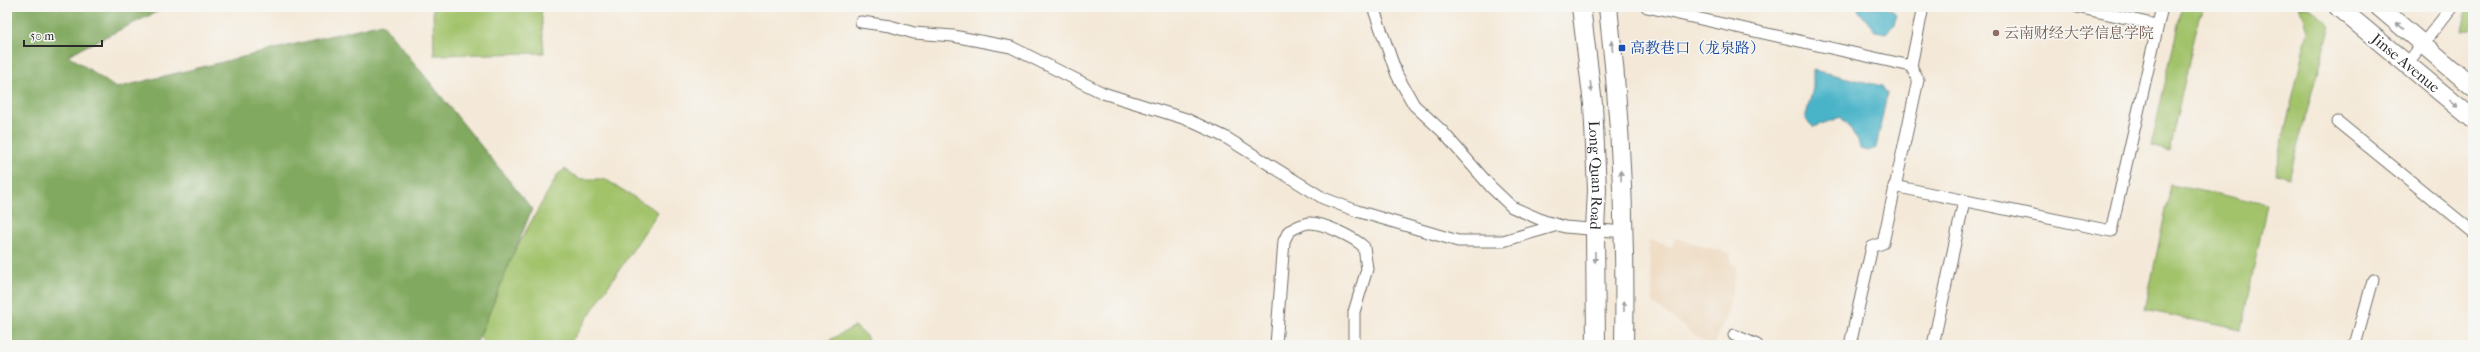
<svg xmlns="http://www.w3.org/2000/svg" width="2480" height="352" font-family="'IM FELL French Canon','Noto Serif SC',serif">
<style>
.built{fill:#edd7bb}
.green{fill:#a2c36b;stroke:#66774b}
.forest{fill:#81a95f;stroke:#566a45}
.water{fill:#4ab3c8;stroke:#3a6f7a}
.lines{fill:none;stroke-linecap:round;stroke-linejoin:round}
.minor-casing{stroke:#716e68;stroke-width:13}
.primary-casing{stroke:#716e68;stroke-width:20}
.minor{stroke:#fff;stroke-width:11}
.primary{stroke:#fff;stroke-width:18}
.oneway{fill:#a0a0a0}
.education-dot{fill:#8d6e63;stroke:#f6f6f2;stroke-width:1.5}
.transit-dot{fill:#1a4fb4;stroke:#f6f6f2;stroke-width:1.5}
.labels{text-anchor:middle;stroke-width:3;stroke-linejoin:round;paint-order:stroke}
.education-label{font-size:15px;fill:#785e54;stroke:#f6f6f2;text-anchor:start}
.transit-label{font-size:15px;fill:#164399;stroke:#f6f6f2;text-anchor:start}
.street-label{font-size:15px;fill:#2b2b2b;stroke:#f6f6f2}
</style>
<rect width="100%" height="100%" fill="#f6f6f2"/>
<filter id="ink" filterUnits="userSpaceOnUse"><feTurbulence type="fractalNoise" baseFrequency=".025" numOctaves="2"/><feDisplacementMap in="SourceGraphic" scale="8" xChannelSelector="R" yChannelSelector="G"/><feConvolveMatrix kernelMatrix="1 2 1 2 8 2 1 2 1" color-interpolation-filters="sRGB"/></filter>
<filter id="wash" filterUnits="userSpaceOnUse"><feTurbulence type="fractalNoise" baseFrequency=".012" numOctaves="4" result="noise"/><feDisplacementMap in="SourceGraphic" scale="16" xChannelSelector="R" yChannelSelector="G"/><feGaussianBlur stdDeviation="0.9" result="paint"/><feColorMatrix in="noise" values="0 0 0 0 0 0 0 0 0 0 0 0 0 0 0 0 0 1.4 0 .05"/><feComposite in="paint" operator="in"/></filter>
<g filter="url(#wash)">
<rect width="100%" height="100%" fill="#f4e9d8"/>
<path class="built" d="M1675 238 1731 254V263L1737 266 1727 315 1713 345H1708L1653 303 1649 240 1672 247Z"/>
<g class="green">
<path d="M433 7H541L544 53 434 55Z"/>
<path d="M2182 7H2206L2199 17 2169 151 2151 146Z"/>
<path d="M2298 7H2309L2330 25 2289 178 2275 174 2308 30 2303 15Z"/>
<path d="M2467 7H2473V29L2462 31Z"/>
<path d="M565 169 579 179H605L658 212 569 345H486L478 335V316L558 174Z"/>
<path d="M2171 185 2267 204 2241 330 2145 310Z"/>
<path d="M855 326 866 336 870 345H821Z"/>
</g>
<path class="forest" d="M7 7H167L68 55 116 88 382 23 532 209 476 345H7Z"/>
<g class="water">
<path d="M1859 7C1872 7 1887 5 1897 14L1894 25 1886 33 1875 31 1858 10Z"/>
<path d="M1813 70 1882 86 1887 94 1876 148 1868 151 1860 149 1858 140 1841 117 1813 127 1805 119 1813 88Z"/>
</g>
</g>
<g filter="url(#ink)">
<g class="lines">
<g class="minor-casing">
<g id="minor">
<path d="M1373 7 1397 75 1414 105 1442 131 1491 187 1512 207 1544 221 1565 227 1624 232"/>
<path d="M1647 7 1911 66"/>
<path d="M2077 7 2157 25"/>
<path d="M861 22 890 26 914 33 953 36 1011 47 1103 93 1186 119 1225 137 1323 198 1357 211 1458 241H1503L1558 225"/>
<path d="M2406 65 2452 7"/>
<path d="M2338 122 2473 232"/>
<path d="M1894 186 2111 231 2162 7"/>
<path d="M1734 335 1757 345"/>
<path d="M1276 345 1284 241 1289 231C1296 228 1302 223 1310 223 1324 223 1355 238 1364 247L1367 269 1354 312V345"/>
<path d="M1850 345 1872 247 1883 243 1918 80 1911 66 1923 7"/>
<path d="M1933 345 1964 201"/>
<path d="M2355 345 2373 280"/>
</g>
</g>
<g class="primary-casing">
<g id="primary">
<path id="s1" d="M1581 7 1593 104 1597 190 1595 229 1596 345"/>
<path d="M1608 7C1621 119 1626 232 1624 345"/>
<path id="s2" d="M2338 7 2473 119"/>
<path d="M2379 7 2473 87"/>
</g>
</g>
<use href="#minor" class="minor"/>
<use href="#primary" class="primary"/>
</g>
<defs><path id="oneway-solid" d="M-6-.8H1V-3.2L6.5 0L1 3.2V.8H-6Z"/></defs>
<g class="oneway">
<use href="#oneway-solid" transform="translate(2400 26) rotate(-139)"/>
<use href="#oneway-solid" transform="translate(1612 46) rotate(-96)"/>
<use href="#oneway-solid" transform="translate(1591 87) rotate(83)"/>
<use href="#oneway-solid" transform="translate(2454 104) rotate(39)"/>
<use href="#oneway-solid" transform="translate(1621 176) rotate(-93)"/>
<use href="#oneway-solid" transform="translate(1595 257) rotate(89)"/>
<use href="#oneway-solid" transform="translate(1624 306) rotate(-90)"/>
</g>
</g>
<circle class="education-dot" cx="1996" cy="33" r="4"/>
<rect class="transit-dot" x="1618" y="44" width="8" height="8" rx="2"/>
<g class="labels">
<g class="education-label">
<text x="2004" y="38">云南财经大学信息学院</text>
</g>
<g class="transit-label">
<text x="1630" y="53">高教巷口（龙泉路）</text>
</g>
<g class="street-label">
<text dy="5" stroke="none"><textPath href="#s2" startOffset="88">Jinse Avenue</textPath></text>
<text dy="5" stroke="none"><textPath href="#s1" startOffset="169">Long Quan Road</textPath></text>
</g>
</g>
<rect width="2480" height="352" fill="none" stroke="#f6f6f2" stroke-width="24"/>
<path d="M24 40v6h78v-6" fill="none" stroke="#2b2b2b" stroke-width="2"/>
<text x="30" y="40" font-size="12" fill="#2b2b2b" stroke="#f6f6f2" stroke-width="3" paint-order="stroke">50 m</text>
</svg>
